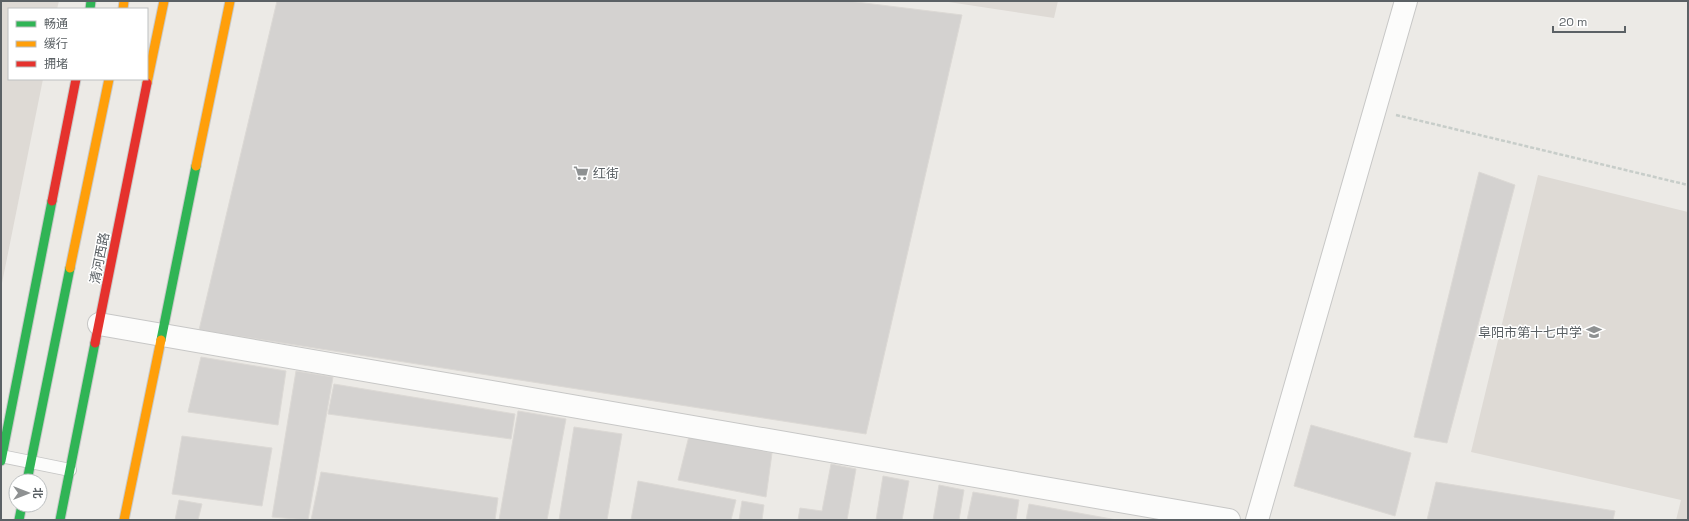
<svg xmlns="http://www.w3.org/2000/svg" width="1689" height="521" font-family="'Space Grotesk','Noto Sans SC',sans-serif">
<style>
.education{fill:#dedad5}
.building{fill:#d4d2d0;stroke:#dcd9d5}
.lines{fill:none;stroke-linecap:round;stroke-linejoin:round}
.lane-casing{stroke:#c7c7c6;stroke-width:14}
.street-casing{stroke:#c7c7c6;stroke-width:24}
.fast-casing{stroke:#c8c9c9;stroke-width:11}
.slow-casing{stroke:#c8c9c9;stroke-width:11}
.jam-casing{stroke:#c8c9c9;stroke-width:11}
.path{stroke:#c7cdc9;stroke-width:2.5;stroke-dasharray:4 2;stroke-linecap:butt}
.lane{stroke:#fcfcfb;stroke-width:12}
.street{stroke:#fcfcfb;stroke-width:22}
.fast{stroke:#30b455;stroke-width:9}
.slow{stroke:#ff9f0a;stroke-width:9}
.jam{stroke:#e5322d;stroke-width:9}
.labels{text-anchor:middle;stroke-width:3;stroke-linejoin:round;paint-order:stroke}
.poi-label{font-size:13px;fill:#5b6165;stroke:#fff;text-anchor:start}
.street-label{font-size:13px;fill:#5b6165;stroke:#fff}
</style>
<rect width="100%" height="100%" fill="#eceae6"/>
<g class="education">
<path d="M1 1H59L57 9H9V79H43L1 288Z"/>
<path d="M942 1H1058L1054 18Z"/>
<path d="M1538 175 1688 212V520H1676L1681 500 1471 452Z"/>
</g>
<g class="building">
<path d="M277 1H848L962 15 866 434 199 330Z"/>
<path d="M1479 172 1515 185 1447 443 1414 437Z"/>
<path d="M201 357 286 371 278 425 188 412Z"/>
<path d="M296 371 333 377 308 520 272 517Z"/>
<path d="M334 384 515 414 511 439 328 414Z"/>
<path d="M518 411 566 419 547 520H499Z"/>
<path d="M1311 425 1411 453 1395 516 1294 486Z"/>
<path d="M574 427 622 434 607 520H559Z"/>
<path d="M182 436 272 448 262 506 172 494Z"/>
<path d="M689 436 772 453 766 497 678 480Z"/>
<path d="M831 464 856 469 847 520H798L800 508 822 511Z"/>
<path d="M321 472 498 498 495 520H311Z"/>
<path d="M883 476 909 481 902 520H876Z"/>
<path d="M638 481 736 500 731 520H631Z"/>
<path d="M1436 482 1615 511 1613 520H1427Z"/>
<path d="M939 485 964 490 959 520H933Z"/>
<path d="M973 492 1019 500 1016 520H967Z"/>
<path d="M179 500 202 504 198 520H175Z"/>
<path d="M742 501 764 505 762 520H739Z"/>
<path d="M1029 504 1117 520H1026Z"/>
</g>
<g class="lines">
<g class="lane-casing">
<path id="lane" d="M1 456 70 470"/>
</g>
<g class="street-casing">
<g id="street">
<path d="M99 324 1229 520"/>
<path d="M1257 520 1406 1"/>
</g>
</g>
<g class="fast-casing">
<g id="fast">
<path d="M90 9 91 1"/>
<path d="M161 340 196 166"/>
<path d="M1 461 52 201"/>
<path d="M27 481 70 268"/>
<path d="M19 520 22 505"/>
<path d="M60 520 95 343"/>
</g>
</g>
<g class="slow-casing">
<g id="slow">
<path d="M123 9 124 1"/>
<path d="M147 83 164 1"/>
<path d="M196 166 230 1"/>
<path d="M70 268 109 79"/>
<path d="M124 520 161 340"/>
</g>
</g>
<g class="jam-casing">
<g id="jam">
<path d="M52 201 76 79"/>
<path d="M95 343 147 83"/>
</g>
</g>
<path class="path" d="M1396 115 1688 185"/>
<use href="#lane" class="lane"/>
<use href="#street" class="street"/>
<use href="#fast" class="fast"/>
<use href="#slow" class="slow"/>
<use href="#jam" class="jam"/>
</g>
<defs>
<g id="supermarket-bare" transform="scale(1.2)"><path d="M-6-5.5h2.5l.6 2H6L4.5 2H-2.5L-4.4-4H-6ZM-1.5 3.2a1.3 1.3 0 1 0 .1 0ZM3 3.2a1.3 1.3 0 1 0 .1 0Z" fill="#8e9192" stroke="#fff" stroke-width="2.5" paint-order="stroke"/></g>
<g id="school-bare" transform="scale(1.2)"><path d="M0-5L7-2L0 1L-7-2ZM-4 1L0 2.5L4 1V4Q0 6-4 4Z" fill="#8e9192" stroke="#fff" stroke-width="2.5" paint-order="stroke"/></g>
</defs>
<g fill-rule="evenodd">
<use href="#supermarket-bare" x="581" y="173"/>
<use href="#school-bare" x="1594" y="332"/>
</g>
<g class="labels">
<g class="poi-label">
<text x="593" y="178">红街</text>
<text x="1582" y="337" text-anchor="end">阜阳市第十七中学</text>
</g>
<g class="street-label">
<text transform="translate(99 258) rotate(-79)" y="5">清河西路</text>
</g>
</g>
<rect width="1689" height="521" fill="none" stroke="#5b6165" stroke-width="4"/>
<rect x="8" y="8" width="140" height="72" fill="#ffffff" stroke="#bdc0c1"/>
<rect x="16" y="21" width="20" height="6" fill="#30b455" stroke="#bdc0c1"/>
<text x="44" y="28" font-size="12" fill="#5b6165">畅通</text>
<rect x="16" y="41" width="20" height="6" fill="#ff9f0a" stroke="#bdc0c1"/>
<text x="44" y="48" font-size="12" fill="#5b6165">缓行</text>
<rect x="16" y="61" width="20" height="6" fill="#e5322d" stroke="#bdc0c1"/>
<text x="44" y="68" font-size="12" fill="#5b6165">拥堵</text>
<g transform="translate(28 493) rotate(90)"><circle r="19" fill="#ffffff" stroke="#bdc0c1"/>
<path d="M0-3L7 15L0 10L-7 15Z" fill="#8e9192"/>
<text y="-6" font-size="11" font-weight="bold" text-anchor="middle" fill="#5b6165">北</text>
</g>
<path d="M1553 26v6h72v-6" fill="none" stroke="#5b6165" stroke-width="2"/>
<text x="1559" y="26" font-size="12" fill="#5b6165" stroke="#ffffff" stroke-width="3" paint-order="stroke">20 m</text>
</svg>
